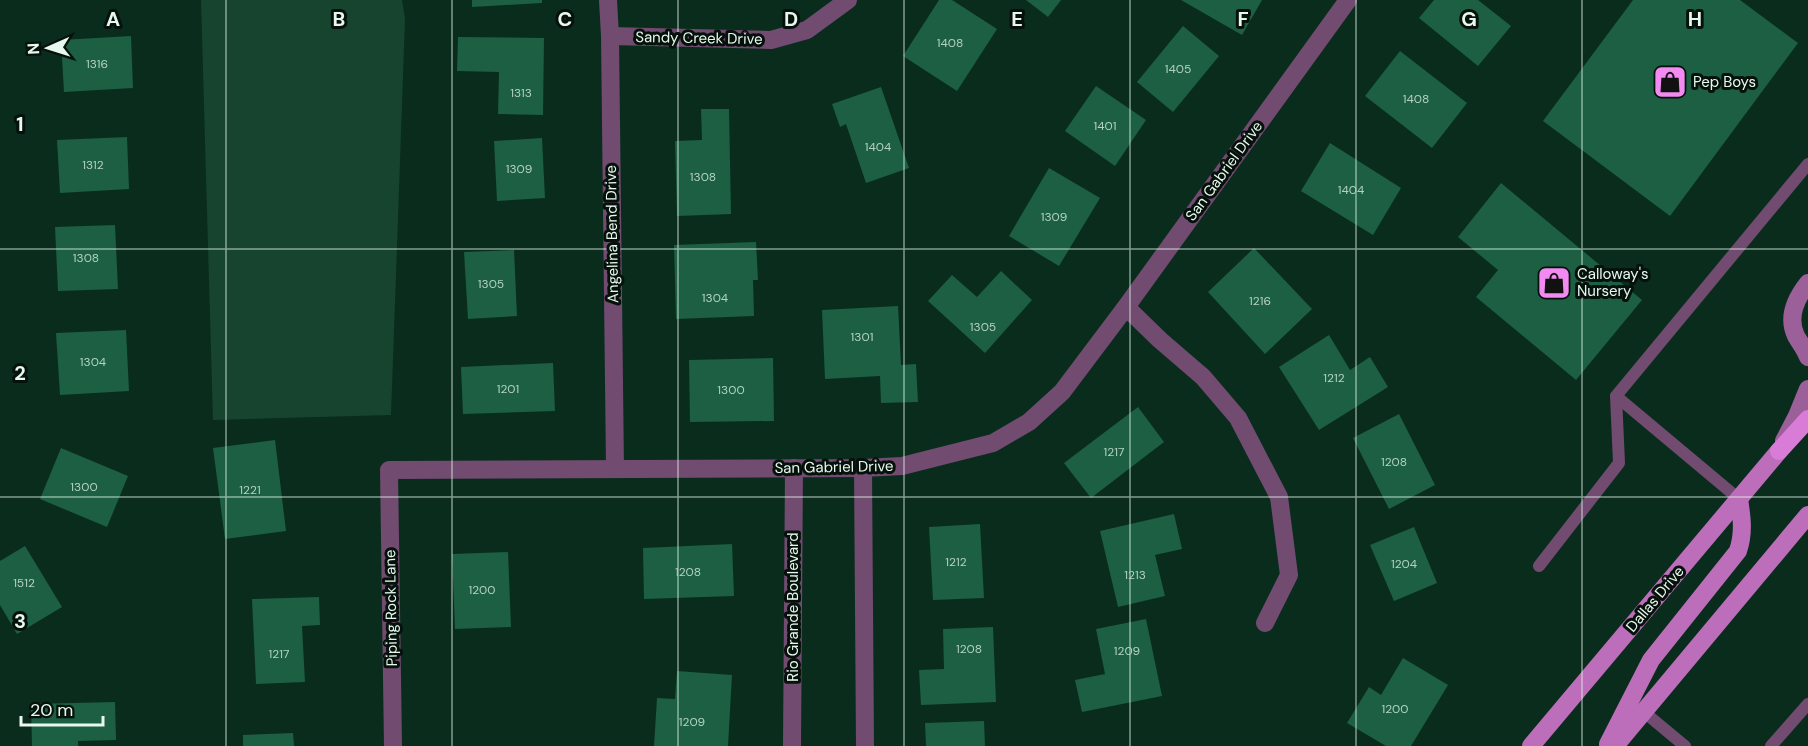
<svg xmlns="http://www.w3.org/2000/svg" width="1808" height="746" font-family="'DM Sans',sans-serif">
<style>
.green{fill:#17442f}
.building{fill:#1c5f42}
.lines{fill:none;stroke-linecap:round;stroke-linejoin:round}
.service{stroke:#714b70;stroke-width:12}
.minor{stroke:#714b70;stroke-width:18}
.secondary{stroke:#9b5f9a;stroke-width:18}
.primary{stroke:#bc6eba;stroke-width:18}
.motorway{stroke:#d97cd8;stroke-width:18}
.grid{fill:none;stroke:#e7f9ef;stroke-width:1.5;stroke-opacity:0.55}
.labels{text-anchor:middle;stroke-width:6;stroke-linejoin:round;paint-order:stroke}
.number-label{font-size:12px;fill:#b4d2c4}
.street-label{font-size:15px;fill:#e7f9ef;stroke:#05110a}
.poi-label{font-size:15px;fill:#e7f9ef;stroke:#05110a;text-anchor:start}
.grid-label{font-size:20px;text-anchor:middle;font-weight:bold;fill:#e7f9ef;stroke:#05110a;stroke-width:6;stroke-linejoin:round;paint-order:stroke}
</style>
<rect width="100%" height="100%" fill="#0a2c1d"/>
<path class="green" d="M201 0H402L405 19 391 415 213 420Z"/>
<g class="building">
<path d="M472 0H542V3L472 7Z"/>
<path d="M939 0H952L997 29 957 91 903 56Z"/>
<path d="M1026 0H1061L1048 17Z"/>
<path d="M1181 0H1262L1242 35Z"/>
<path d="M1434 0H1478L1511 26 1478 66 1419 18Z"/>
<path d="M1633 0H1740L1798 43 1670 216 1543 121Z"/>
<path d="M1183 26 1219 56 1173 112 1137 82Z"/>
<path d="M131 36 133 88 64 92 61 40Z"/>
<path d="M458 37 544 38 543 115 498 114 499 72 457 71Z"/>
<path d="M1400 51 1467 103 1432 148 1365 96Z"/>
<path d="M1096 86 1146 120 1115 166 1065 131Z"/>
<path d="M881 87 909 168 866 183 846 124 840 127 832 104Z"/>
<path d="M701 109H729L731 214 677 216 675 141 702 140Z"/>
<path d="M127 137 129 189 60 193 57 140Z"/>
<path d="M542 138 545 198 497 201 494 141Z"/>
<path d="M1330 143 1401 188 1373 235 1301 191Z"/>
<path d="M1049 168 1100 198 1059 266 1009 236Z"/>
<path d="M1501 183 1642 300 1576 380 1476 297 1498 270 1458 237Z"/>
<path d="M115 225 118 289 58 291 55 227Z"/>
<path d="M756 242 758 280H753L754 316 676 319 674 245Z"/>
<path d="M1254 248 1312 309 1265 354 1208 292Z"/>
<path d="M514 250 517 316 468 319 464 252Z"/>
<path d="M1001 271 1032 300 985 353 928 301 952 275 977 297Z"/>
<path d="M898 306 901 365 916 364 918 402 881 403 880 376 825 379 822 310Z"/>
<path d="M126 330 129 391 60 395 56 333Z"/>
<path d="M1329 335 1350 370 1370 357 1388 387 1319 430 1279 367Z"/>
<path d="M773 358 774 421 690 422 689 360Z"/>
<path d="M553 363 555 411 463 414 461 367Z"/>
<path d="M1138 407 1164 442 1091 498 1064 463Z"/>
<path d="M1399 414 1435 485 1389 509 1353 438Z"/>
<path d="M275 440 286 531 225 539 213 448Z"/>
<path d="M61 448 128 476 107 527 40 499Z"/>
<path d="M1174 514 1182 549 1155 555 1165 596 1118 607 1100 531Z"/>
<path d="M980 524 984 598 933 600 929 527Z"/>
<path d="M1414 527 1437 583 1394 601 1370 545Z"/>
<path d="M732 544 734 596 644 599 643 548Z"/>
<path d="M25 546 62 607 17 634 0 605V561Z"/>
<path d="M508 552 511 627 455 629 452 554Z"/>
<path d="M319 597 320 625 302 626 305 682 256 684 252 599Z"/>
<path d="M1146 619 1162 696 1082 712 1075 680 1105 674 1096 629Z"/>
<path d="M993 627 996 702 921 705 919 670 944 669 943 629Z"/>
<path d="M1403 658 1448 685 1411 746H1386L1347 723 1369 687 1381 695Z"/>
<path d="M677 671 732 675 728 746H654L657 698 675 699Z"/>
<path d="M115 702 116 740 78 741V746H32L31 704Z"/>
<path d="M984 721 985 746H926L925 723Z"/>
<path d="M293 733 294 746H243V735Z"/>
</g>
<g class="lines">
<g class="service">
<path d="M1616 396 1739 499"/>
<path d="M1539 566 1619 463 1616 396 1808 164"/>
<path d="M1644 712 1685 746"/>
<path d="M1771 746 1808 704"/>
</g>
<g class="minor">
<path d="M608 0 610 36 615 469"/>
<path d="M610 36 771 40 807 30 848 0"/>
<path d="M1126 307 1160 340 1203 377 1238 418 1279 497 1289 575 1265 623"/>
<path d="M863 468 865 746"/>
<path d="M393 746 389 470 863 468 902 466 993 443 1029 422 1062 392 1126 307 1348 0"/>
<path d="M792 746 794 468"/>
</g>
<g class="secondary">
<path d="M1808 283C1796 298 1787 317 1796 336 1800 343 1805 349 1808 357"/>
<path d="M1784 441 1797 416 1808 389"/>
</g>
<g class="primary">
<path d="M1608 744 1651 660 1738 551C1744 533 1742 518 1739 499"/>
<path d="M1531 746 1779 451"/>
<path d="M1615 746 1808 515"/>
</g>
<path class="motorway" d="M1779 451 1808 419"/>
</g>
<path class="grid" d="M226 0V746M452 0V746M678 0V746M904 0V746M1130 0V746M1356 0V746M1582 0V746M0 249H1808M0 497H1808"/>
<defs>
<g id="shop-square" transform="scale(1.725)"><rect x="-9" y="-9" width="18" height="18" rx="4" fill="#f38af2" stroke="#05110a"/><path d="M-5-2.5h2.3a2.7 3.5 0 0 1 5.4 0H5L5.5 6h-11ZM-1.5-2.5h3a1.5 2.3 0 0 0-3 0Z" fill="#111"/></g>
</defs>
<g fill-rule="evenodd">
<use href="#shop-square" x="1670" y="82"/>
<use href="#shop-square" x="1554" y="283"/>
</g>
<g class="labels">
<g class="number-label">
<text x="950" y="47">1408</text>
<text x="97" y="68">1316</text>
<text x="1178" y="73">1405</text>
<text x="521" y="97">1313</text>
<text x="1416" y="103">1408</text>
<text x="1105" y="130">1401</text>
<text x="878" y="151">1404</text>
<text x="93" y="169">1312</text>
<text x="519" y="173">1309</text>
<text x="703" y="181">1308</text>
<text x="1351" y="194">1404</text>
<text x="1054" y="221">1309</text>
<text x="86" y="262">1308</text>
<text x="491" y="288">1305</text>
<text x="715" y="302">1304</text>
<text x="1260" y="305">1216</text>
<text x="983" y="331">1305</text>
<text x="862" y="341">1301</text>
<text x="93" y="366">1304</text>
<text x="1334" y="382">1212</text>
<text x="508" y="393">1201</text>
<text x="731" y="394">1300</text>
<text x="1114" y="456">1217</text>
<text x="1394" y="466">1208</text>
<text x="84" y="491">1300</text>
<text x="250" y="494">1221</text>
<text x="956" y="566">1212</text>
<text x="1404" y="568">1204</text>
<text x="688" y="576">1208</text>
<text x="1135" y="579">1213</text>
<text x="24" y="587">1512</text>
<text x="482" y="594">1200</text>
<text x="969" y="653">1208</text>
<text x="1127" y="655">1209</text>
<text x="279" y="658">1217</text>
<text x="1395" y="713">1200</text>
<text x="692" y="726">1209</text>
</g>
<g class="street-label">
<text transform="translate(699 38) rotate(1)" y="5">Sandy Creek Drive</text>
<text transform="translate(1224 171) rotate(-54)" y="5">San Gabriel Drive</text>
<text transform="translate(612 234) rotate(-91)" y="5">Angelina Bend Drive</text>
<text transform="translate(834 467) rotate(-1)" y="5">San Gabriel Drive</text>
<text transform="translate(1655 599) rotate(-50)" y="5">Dallas Drive</text>
<text transform="translate(793 607) rotate(-90)" y="5">Rio Grande Boulevard</text>
<text transform="translate(391 608) rotate(-91)" y="5">Piping Rock Lane</text>
</g>
<g class="poi-label">
<text x="1693" y="87">Pep Boys</text>
<text x="1577" y="279">Calloway's<tspan x="1577" dy="17">Nursery</tspan></text>
</g>
</g>
<g class="grid-label">
<text x="113" y="26">A</text>
<text x="339" y="26">B</text>
<text x="565" y="26">C</text>
<text x="791" y="26">D</text>
<text x="1017" y="26">E</text>
<text x="1243" y="26">F</text>
<text x="1469" y="26">G</text>
<text x="1695" y="26">H</text>
<text x="20" y="131">1</text>
<text x="20" y="380">2</text>
<text x="20" y="628">3</text>
</g>
<g transform="translate(48 48) rotate(267)" stroke="#05110a" stroke-width="4.5" paint-order="stroke">
<path d="M0-4.5L10 22L0 15L-10 22Z" fill="#e7f9ef"/>
<text y="-9" font-size="16" font-weight="bold" text-anchor="middle" fill="#e7f9ef">N</text>
</g>
<path d="M21 716v9h82v-9" fill="none" stroke="#e7f9ef" stroke-width="3"/>
<text x="30" y="716" font-size="18" fill="#e7f9ef" stroke="#05110a" stroke-width="4.5" paint-order="stroke">20 m</text>
</svg>
